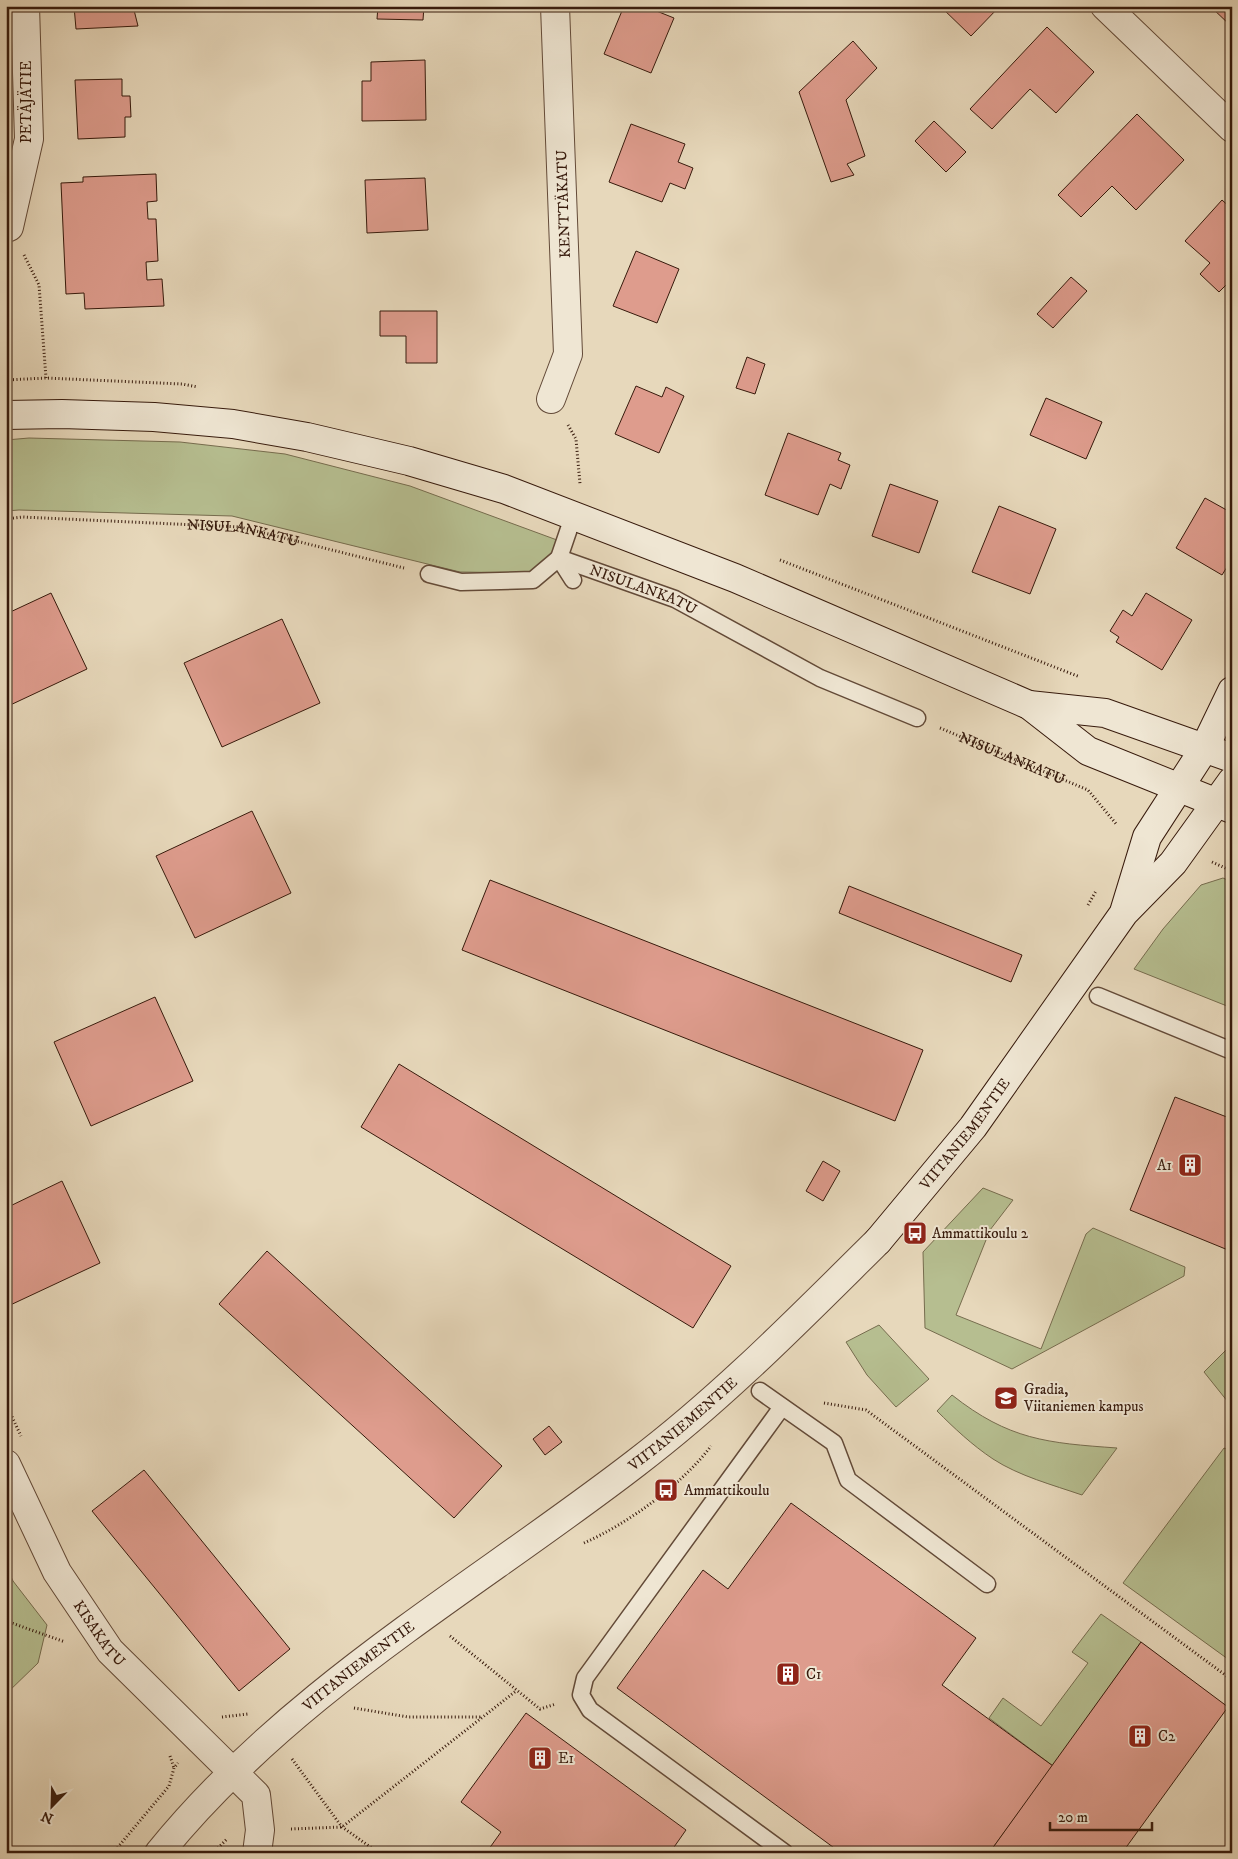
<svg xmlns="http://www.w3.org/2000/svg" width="1238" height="1859" font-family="'IM FELL DW Pica',serif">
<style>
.green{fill:#b6be90;stroke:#766c4e}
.building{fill:#de9c8d;stroke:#371a0c}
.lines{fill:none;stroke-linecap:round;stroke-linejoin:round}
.lane-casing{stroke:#634a38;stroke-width:19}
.street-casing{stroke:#634a38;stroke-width:30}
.secondary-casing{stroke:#371a0c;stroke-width:30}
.path{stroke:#371a0c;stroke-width:3;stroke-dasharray:1 2.5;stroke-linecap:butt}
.lane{stroke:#efe6d3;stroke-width:16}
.street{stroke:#efe6d3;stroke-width:28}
.secondary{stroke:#efe6d3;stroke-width:28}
.labels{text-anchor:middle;stroke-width:4;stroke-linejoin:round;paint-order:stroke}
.street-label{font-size:15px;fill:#371a0c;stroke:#efe6d3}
.poi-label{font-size:15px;fill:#371a0c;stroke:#efe6d3;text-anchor:start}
</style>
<rect width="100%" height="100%" fill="#e7d8bb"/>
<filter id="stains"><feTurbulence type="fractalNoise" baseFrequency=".004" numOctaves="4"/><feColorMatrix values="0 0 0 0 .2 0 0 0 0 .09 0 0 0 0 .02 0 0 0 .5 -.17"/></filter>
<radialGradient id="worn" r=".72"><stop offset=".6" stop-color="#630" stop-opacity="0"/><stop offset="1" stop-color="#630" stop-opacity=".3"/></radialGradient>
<g class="green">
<path d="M29 438 180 442 285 454 410 486 557 540 552 554 529 573 460 572 232 516 19 510 6 511V440Z"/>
<path d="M1223 878 1232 882V1008L1134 969 1163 929 1201 885Z"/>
<path d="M983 1188 1013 1200 990 1230 956 1315 1041 1349 1086 1234 1093 1228 1185 1267 1184 1276 1012 1369 925 1328 923 1252Z"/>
<path d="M879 1325 929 1379 896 1407 867 1375 846 1342Z"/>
<path d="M1232 1344V1407L1204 1372Z"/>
<path d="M952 1395C1009 1440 1047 1443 1117 1448L1082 1495C1053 1485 1019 1476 993 1459 972 1445 954 1428 937 1411Z"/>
<path d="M1224 1448 1232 1451V1662L1123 1583Z"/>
<path d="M6 1566 13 1581 47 1625 38 1663 6 1694Z"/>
<path d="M1101 1614 1141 1642 1053 1766 989 1718 1003 1698 1041 1726 1088 1663 1072 1652Z"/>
</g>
<g class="building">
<path d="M74 6H137L134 10 138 26 76 29Z"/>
<path d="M378 6H424L423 20 377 19Z"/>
<path d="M624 6H644L674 18 651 73 604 54Z"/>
<path d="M940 6H1000L971 36Z"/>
<path d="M1210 6H1232V27Z"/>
<path d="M1047 27 1094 72 1056 113 1030 89 992 129 970 109Z"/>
<path d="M853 41 877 68 846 100 865 156 847 164 854 175 831 182 799 92Z"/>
<path d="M425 60 426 120 362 121V81H371V62Z"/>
<path d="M122 79V96H130L131 117H125V137L78 139 75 80Z"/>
<path d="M1137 114 1184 160 1136 210 1112 186 1081 217 1058 195Z"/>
<path d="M934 121 966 152 946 172 915 141Z"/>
<path d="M631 124 685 144 678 162 693 168 685 189 670 183 662 202 609 182Z"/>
<path d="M156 174 157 201 147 202 148 219H156L158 261 146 262 147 280 162 279 164 306 85 309 84 293 66 294 61 183 83 182V177Z"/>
<path d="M425 178 428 230 367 233 365 180Z"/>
<path d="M1222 200 1232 209V279L1219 292 1200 274 1210 263 1185 241Z"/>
<path d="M636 251 679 269 657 323 613 306Z"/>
<path d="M1071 277 1087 291 1053 328 1037 314Z"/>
<path d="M380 311H437V363H406V336H380Z"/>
<path d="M747 357 765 364 755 394 736 388Z"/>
<path d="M636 386 662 397 666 387 684 396 659 453 615 434Z"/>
<path d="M1046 398 1102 422 1086 459 1030 435Z"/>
<path d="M788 433 841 453 838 460 850 465 841 489 830 484 818 515 765 495Z"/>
<path d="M890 484 938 501 919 553 872 536Z"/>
<path d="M1205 498 1232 513V559L1222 575 1176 548Z"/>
<path d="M999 506 1056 529 1030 594 972 572Z"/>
<path d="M51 593 87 669 6 707V614Z"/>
<path d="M1146 593 1192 620 1162 670 1116 642 1119 637 1110 631 1123 610 1132 616Z"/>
<path d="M282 619 320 703 222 747 184 663Z"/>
<path d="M252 811 291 893 195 938 156 856Z"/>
<path d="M490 880 923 1050 895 1121 462 950Z"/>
<path d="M849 886 1022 955 1011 982 839 913Z"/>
<path d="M155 997 193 1081 91 1126 54 1042Z"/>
<path d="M399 1064 731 1266 693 1328 361 1127Z"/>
<path d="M1175 1097 1232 1119V1241L1228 1250 1130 1210Z"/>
<path d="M823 1161 840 1171 823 1201 806 1191Z"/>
<path d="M62 1181 100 1263 6 1307V1208Z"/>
<path d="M267 1251 502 1466 454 1518 219 1304Z"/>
<path d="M549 1426 562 1442 545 1455 533 1439Z"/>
<path d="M144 1470 290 1649 239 1691 92 1511Z"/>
<path d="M791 1503 976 1638 942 1685 1053 1766 989 1853H841L617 1688 703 1570 728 1589Z"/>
<path d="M1141 1642 1228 1707 1122 1853H989Z"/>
<path d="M526 1713 686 1830 670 1853H486L501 1832 461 1802Z"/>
</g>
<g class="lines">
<g class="lane-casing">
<g id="lane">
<path id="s3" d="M429 574 461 582 533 580 559 558 675 599 820 678 917 718"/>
<path d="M573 580 559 558 574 514"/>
<path d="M1098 996 1232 1051"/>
<path d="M760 1391 834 1443 848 1480 987 1584"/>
<path d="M782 1407 585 1678 581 1695 590 1710 785 1853"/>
</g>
</g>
<g class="street-casing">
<g id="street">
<path d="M1105 6 1232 128"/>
<path d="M9 227 29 139 25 6"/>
<path d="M551 399 568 354 555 6"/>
<path id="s4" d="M6 1464 57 1572 110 1651 256 1795 260 1830 257 1853"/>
<path id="s5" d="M159 1853C290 1691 474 1588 636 1463 723 1397 800 1318 878 1241"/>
</g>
</g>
<g class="secondary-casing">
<g id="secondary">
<path d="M6 415 62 414 154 417 233 424 307 437 409 461 504 489 735 578 1029 705 1088 751 1232 809"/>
<path d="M1029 705 1105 713 1232 758"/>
<path d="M1125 909 1147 837 1204 749 1232 691"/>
<path id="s6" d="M878 1241 973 1127 1124 913 1173 863 1232 781"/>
</g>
</g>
<g class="path">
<path d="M24 255 39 285 46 378"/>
<path d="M6 380 46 378 182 384 198 387"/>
<path d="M568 425 576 439 580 484"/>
<path id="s1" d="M6 519 22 517 240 527 404 568"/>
<path d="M780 560 1080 677"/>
<path id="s2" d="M940 728 1088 790 1117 825"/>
<path d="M1212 862 1232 871"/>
<path d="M1088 905 1096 891"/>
<path d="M824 1403 866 1410 1232 1680"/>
<path d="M6 1404 21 1436"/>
<path d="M584 1543C627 1524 683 1484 711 1446"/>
<path d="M6 1621 65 1642"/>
<path d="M450 1636 540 1709 556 1704"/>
<path d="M354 1708 408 1717H482"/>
<path d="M222 1717 248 1714"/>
<path d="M170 1756 174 1768"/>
<path d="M292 1759 342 1827 379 1853"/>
<path d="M291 1829 342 1827 516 1691"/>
<path d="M113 1853 169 1786 174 1768 178 1763"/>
<path d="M213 1853 227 1839"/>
</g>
<use href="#lane" class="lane"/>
<use href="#street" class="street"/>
<use href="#secondary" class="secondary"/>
</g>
<defs>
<g id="building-square" transform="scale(1.25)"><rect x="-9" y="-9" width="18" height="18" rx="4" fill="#8f2418" stroke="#efe6d3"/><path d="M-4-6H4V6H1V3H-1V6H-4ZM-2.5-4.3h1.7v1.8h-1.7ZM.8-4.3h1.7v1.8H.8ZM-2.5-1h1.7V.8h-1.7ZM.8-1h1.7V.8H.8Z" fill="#fff"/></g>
<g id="bus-square" transform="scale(1.25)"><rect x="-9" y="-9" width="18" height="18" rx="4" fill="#8f2418" stroke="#efe6d3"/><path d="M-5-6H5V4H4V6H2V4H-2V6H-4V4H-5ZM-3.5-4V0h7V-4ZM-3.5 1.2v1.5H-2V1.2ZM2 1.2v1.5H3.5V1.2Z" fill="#fff"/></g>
<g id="university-square" transform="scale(1.25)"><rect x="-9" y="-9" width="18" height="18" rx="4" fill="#8f2418" stroke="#efe6d3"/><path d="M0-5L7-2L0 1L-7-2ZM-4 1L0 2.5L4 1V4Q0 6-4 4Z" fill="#fff"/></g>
</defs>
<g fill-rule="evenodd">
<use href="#building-square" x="1190" y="1165"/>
<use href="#bus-square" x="915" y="1233"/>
<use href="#university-square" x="1006" y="1398"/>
<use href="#bus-square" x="666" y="1490"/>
<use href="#building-square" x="788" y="1674"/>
<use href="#building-square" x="1140" y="1736"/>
<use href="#building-square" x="540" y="1758"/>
</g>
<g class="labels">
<g class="street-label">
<text transform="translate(26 102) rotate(-90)" y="5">PETÄJÄTIE</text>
<text transform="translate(563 204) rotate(-92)" y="5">KENTTÄKATU</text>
<text dy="5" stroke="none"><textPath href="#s1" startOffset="238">NISULANKATU</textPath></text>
<text dy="5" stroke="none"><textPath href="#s3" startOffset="229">NISULANKATU</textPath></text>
<text dy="5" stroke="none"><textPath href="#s2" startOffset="78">NISULANKATU</textPath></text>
<text dy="5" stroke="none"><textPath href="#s6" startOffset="138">VIITANIEMENTIE</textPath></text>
<text dy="5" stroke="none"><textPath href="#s5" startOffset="679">VIITANIEMENTIE</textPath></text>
<text dy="5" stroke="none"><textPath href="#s4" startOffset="194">KISAKATU</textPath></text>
<text dy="5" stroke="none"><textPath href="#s5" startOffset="274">VIITANIEMENTIE</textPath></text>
</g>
<g class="poi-label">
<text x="1172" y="1170" text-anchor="end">A1</text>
<text x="932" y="1238">Ammattikoulu 2</text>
<text x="1024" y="1394">Gradia,<tspan x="1024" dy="17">Viitaniemen kampus</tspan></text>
<text x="684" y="1495">Ammattikoulu</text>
<text x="806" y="1679">C1</text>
<text x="1158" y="1741">C2</text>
<text x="558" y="1763">E1</text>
</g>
</g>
<rect width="1238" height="1859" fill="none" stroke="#e7d8bb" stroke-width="25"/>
<rect x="8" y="8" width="1223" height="1844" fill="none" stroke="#371a0c" stroke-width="2.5"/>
<rect x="12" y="12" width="1213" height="1834" fill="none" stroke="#371a0c"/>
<g transform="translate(52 1806) rotate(203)" stroke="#efe6d3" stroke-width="4" paint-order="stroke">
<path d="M0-4L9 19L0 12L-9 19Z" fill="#371a0c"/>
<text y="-8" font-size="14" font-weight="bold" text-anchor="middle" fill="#371a0c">N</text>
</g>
<path d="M1050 1822v8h102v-8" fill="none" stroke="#371a0c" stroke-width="2.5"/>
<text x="1058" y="1822" font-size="15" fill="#371a0c" stroke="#efe6d3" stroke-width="4" paint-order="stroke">20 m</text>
<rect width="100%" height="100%" filter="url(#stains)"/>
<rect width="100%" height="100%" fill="url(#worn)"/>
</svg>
